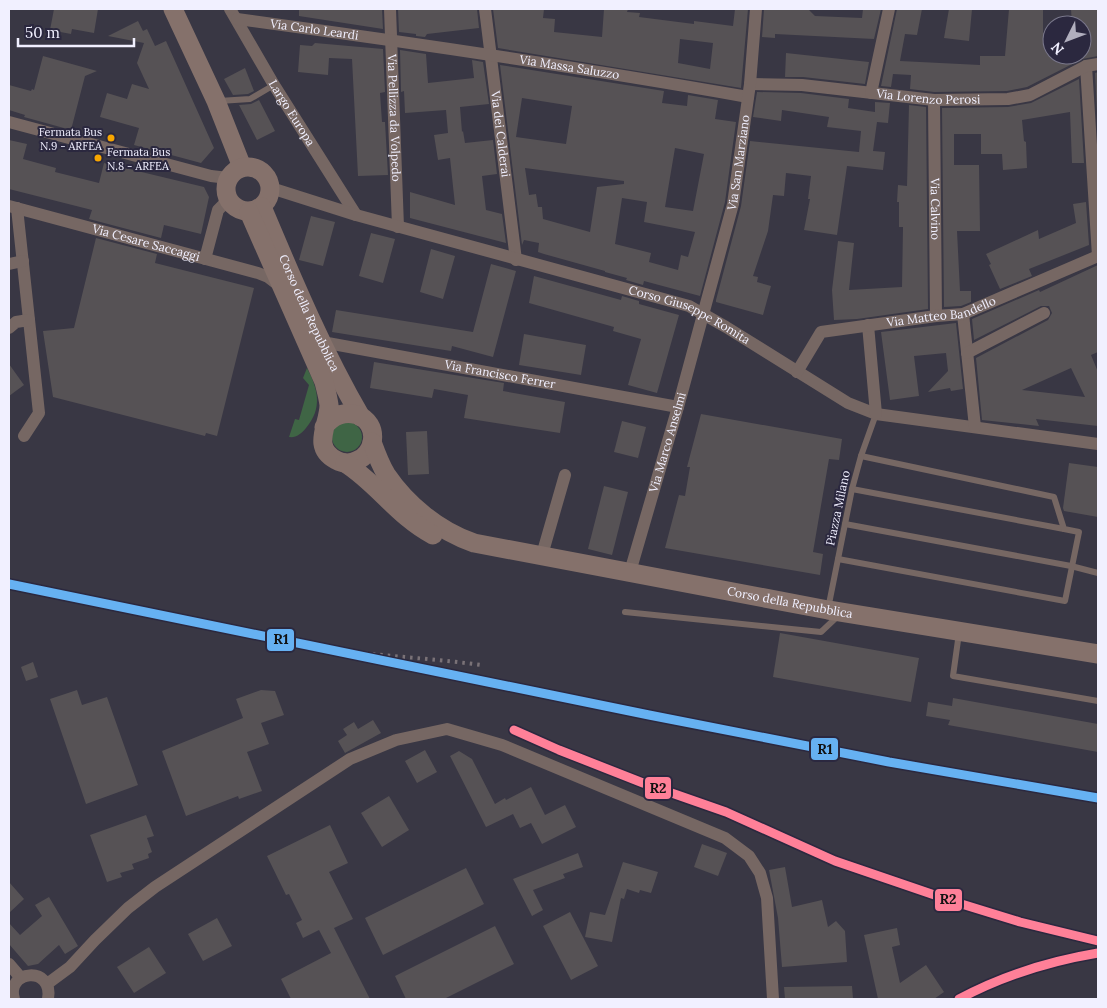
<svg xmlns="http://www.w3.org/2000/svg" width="1107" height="1008" font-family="Lora,serif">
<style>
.green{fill:#3f6545}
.building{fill:#565255;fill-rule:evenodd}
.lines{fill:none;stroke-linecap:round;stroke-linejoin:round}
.lane{stroke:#766763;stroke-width:6}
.street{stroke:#766763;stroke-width:12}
.secondary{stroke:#85716b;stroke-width:19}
.rail{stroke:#7a7277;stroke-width:4;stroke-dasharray:2.5 5;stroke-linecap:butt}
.rail-1-casing{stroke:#2b283f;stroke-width:12}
.rail-2-casing{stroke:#2b283f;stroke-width:12}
.rail-1{stroke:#66b1f2;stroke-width:9}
.rail-2{stroke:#ff8098;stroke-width:9}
.bus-dot{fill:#f7a600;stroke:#2b283f;stroke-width:2}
.labels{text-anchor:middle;stroke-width:4;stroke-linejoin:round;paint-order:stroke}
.bus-label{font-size:11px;fill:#f1f0ff;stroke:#2b283f;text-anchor:end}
.street-label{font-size:12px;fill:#f1f0ff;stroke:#2b283f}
.line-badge{stroke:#2b283f;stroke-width:2}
.pale-badge-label{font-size:14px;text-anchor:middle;font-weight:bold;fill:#111}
</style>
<rect width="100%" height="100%" fill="#393744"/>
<g class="green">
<path d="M307 368C318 389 323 408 306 428 301 434 296 438 289 437L295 419 299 420 309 385 303 378Z"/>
<circle cx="347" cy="437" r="15"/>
</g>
<g class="building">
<path d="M54 9H98L94 33 72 29 71 34 50 30Z"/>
<path d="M299 9H382L383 29 299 16Z"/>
<path d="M398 9H477L479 28 427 34 425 37 416 36V34L399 32Z"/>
<path d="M493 9H544L543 18 555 19 554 32 602 37 604 9H628L627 12 640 13 639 17 694 24V21L733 26 735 9H748L741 88 498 48ZM680 39 713 43 710 69 678 63Z"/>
<path d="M764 9H804L809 10 815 16 862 18 863 9H881L874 39 775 34V38L762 37Z"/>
<path d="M897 9H922L917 35 905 34 900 61 980 65V56H1005L1009 9H1043V33L1052 30V55H1082V25H1072L1071 9H1098V56L1082 59 1027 87 1007 91 934 92 910 89 911 75 893 74 891 87 881 86Z"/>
<path d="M949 9H972L969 41 944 38Z"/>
<path d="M138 21 143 31 147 29 155 46 166 41 214 148 201 163 134 145 139 128 100 117 107 93 127 99 132 84 149 89 137 63 144 43 108 36Z"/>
<path d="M315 43 383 49 385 92 380 93 382 122H385L388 175 358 176 352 59 329 58 328 75 298 72 300 45 312 46Z"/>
<path d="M400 50 426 54 428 83 474 78 472 60 483 62 489 104 460 107 462 132 463 131 465 143 493 140 497 174 482 176 486 210 502 214 506 243 410 218V192L455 205 450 158 438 160 434 135 448 133 446 110 405 113 404 91 401 92Z"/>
<path d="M786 53 869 62 865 84 803 77H785Z"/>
<path d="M43 56 97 71 85 76 71 130 24 117 25 115 9 110V85L31 91 32 89 34 90Z"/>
<path d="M500 65 664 91 662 103 687 106 688 95 718 100 715 119 736 122 725 202 700 296 644 281 643 285 626 280 627 278 605 272V271L544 254 538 252 539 243 524 240 522 245ZM522 98 572 106 566 144 516 137ZM675 148 704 154 693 211 665 207ZM525 168 624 181V184L597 187 590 232 543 219 542 207H538L536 194 529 195ZM622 198 647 202 644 222 695 232 688 257 681 255 678 270 649 262 651 253 615 244Z"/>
<path d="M245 68 254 91 248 94 233 95 224 79Z"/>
<path d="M1098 72V131L1095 73Z"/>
<path d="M1079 79 1084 163H1072L1070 112 1022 120 1024 141 1026 142 1027 168 1003 170 1002 154H981V134H954V165H979L980 231H957L960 291H971V302L961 306 944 307 942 108 1008 107 1031 103Z"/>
<path d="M757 92 801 93 849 99 848 108 875 112V102L890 103 888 123 877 122 873 151 885 152 883 170 847 166 837 235 804 230 810 199H808L811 176 786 173 784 196 773 195 768 231 753 276 758 277 757 282 771 286 763 315 716 302V300L741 206 750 141 859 152 861 131 827 127 829 117 782 110 781 121 753 117Z"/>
<path d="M259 100 275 131 257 140 239 105 251 104Z"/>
<path d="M909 105 926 107 928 309 857 319 834 320 832 290 838 241 854 243 849 290 902 287 903 227H899V202H897L898 185 907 186Z"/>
<path d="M9 140 27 144 23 159 56 168 55 172 99 183 104 163 204 187 209 197 201 234 164 225 161 238 89 219 92 210 9 189Z"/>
<path d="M1086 202 1089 245 1029 269 1032 276 1000 289 989 265 991 264 986 254 1038 230 1039 239 1076 223 1073 204Z"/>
<path d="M311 216 335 222 323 266 299 260Z"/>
<path d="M371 233 395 239 383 283 359 276Z"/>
<path d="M96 238 157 254 155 263 254 288 217 436 206 433 205 436 53 397 43 331 74 328Z"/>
<path d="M431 249 455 256 443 299 420 292Z"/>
<path d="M491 264 516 271 493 357 452 346 451 351 332 332 336 310 473 332Z"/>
<path d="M1098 265V352L1091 355 1098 372V426L1036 419 1039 426 982 420 976 358 1048 320 1052 313 1049 306H1041L974 340 972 319 1039 290 1040 292ZM1071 368 1085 397 1022 390Z"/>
<path d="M534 276 621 300 622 296 639 301V304L679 315 657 393 628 385 641 339 613 331 614 327 529 303Z"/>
<path d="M956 323 963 389 951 391 950 388 928 392 948 371 946 353 914 356 919 396 890 400 881 332Z"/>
<path d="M524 334 586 345 581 375 519 365Z"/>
<path d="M374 362 504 383 503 391 565 402 560 433 464 418 468 395 434 389 432 398 370 388Z"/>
<path d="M9 364 24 385 9 396Z"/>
<path d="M701 414 842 439 839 460 829 459 813 552 823 554 820 575 665 548 679 495 685 496 690 467H687Z"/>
<path d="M622 421 646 427 638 458 614 452Z"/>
<path d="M427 431 429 474 408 475 406 432Z"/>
<path d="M1069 463 1098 467V517L1064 511 1063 508Z"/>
<path d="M604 486 628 492 612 555 588 549Z"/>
<path d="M780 633 919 658 911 702 773 677Z"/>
<path d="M33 662 38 677 26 681 21 667Z"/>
<path d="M77 690 82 705 107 697 138 785 86 804 50 699Z"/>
<path d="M261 690 275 691 284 715 261 723 269 744 247 752 262 791 239 799 238 796 186 816 162 751 243 718 236 699Z"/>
<path d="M953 698 1098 724V752L948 725 950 720 926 716 928 702 952 706Z"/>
<path d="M373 720 381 733 345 753 338 741 347 735 343 729 354 722 358 729Z"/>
<path d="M425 750 437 772 417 783 405 761Z"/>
<path d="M459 751 472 759 495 804 505 798 506 800 531 787 545 815 565 805 576 827 542 844 531 823 520 828 513 814 486 827 450 756Z"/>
<path d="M389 796 409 830 382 847 361 813Z"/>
<path d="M146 815 154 836 147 838 152 852 148 854 149 858 132 864 134 869 120 873 122 877 107 882 90 835Z"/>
<path d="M330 825 348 863 329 872 353 919 334 928 370 999H291L281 979 331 953 319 930 303 938 296 923 302 920 289 894 286 895 267 856Z"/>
<path d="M702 844 727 853 718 876 694 867Z"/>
<path d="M578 853 583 867 563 874 565 878 533 890 543 910 532 916 513 879Z"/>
<path d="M623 862 658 872 651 893 640 890 639 893 627 889 624 899 621 898 612 942 585 937 590 912 605 915Z"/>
<path d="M785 867 792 907 822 900 828 927 836 921 845 931 847 962 782 967 778 918 769 870Z"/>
<path d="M466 868 484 904 383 955 365 918Z"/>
<path d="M9 882 24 899 9 913Z"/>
<path d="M49 897 78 946 65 954 59 945 38 964 28 966 9 944V923L20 935 42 916 35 905Z"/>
<path d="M570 912 598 966 571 980 543 926Z"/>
<path d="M217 918 232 946 203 961 188 934Z"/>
<path d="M495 926 514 964 444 999H406L395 976Z"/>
<path d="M897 928 900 945 892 947 900 983 926 965 944 992 934 999H878L864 935Z"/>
<path d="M149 947 166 973 134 993 117 967Z"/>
<path d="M852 986 853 999H785L784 987Z"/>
</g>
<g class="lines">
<g class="lane">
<path d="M219 101 250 99 274 85"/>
<path d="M852 489 1064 529"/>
<path d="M845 524 1071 566 1098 573"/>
<path d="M838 559 1065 601 1079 532 1064 529 1054 497 861 456"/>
<path d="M828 609 852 489 861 456 876 414"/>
<path d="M625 612 821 632 839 615"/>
<path d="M959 633 953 676 1098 701"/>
</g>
<g class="street">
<path id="s1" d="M230 9 274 85 356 215"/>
<path id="s2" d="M390 9 398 227"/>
<path id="s3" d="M485 9 516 260"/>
<path id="s4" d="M237 19C408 42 578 67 748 97"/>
<path d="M1086 66 1098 256"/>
<path id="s5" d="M750 84 802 85 934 100 1008 99 1030 95 1086 66 1098 64"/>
<path d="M871 93 889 9"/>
<path id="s6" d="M934 100 936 316"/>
<path d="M9 122 211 176 228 178"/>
<path id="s7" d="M271 188 356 215 689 306 726 327 848 403 876 414 1098 444"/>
<path id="s8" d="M9 206 258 273 268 277 281 287"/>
<path d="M17 208 39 413 24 436"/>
<path d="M205 259 218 210 228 200"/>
<path d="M9 264 23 261"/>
<path d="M963 314 975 427"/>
<path d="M868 325 876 414"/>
<path d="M9 328 16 322 29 320"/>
<path id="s9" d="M322 342 678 407"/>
<path d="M967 353 1044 313"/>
<path id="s10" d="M797 372 821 332 936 316 963 314 1098 256"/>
<path d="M542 555 565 475"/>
<path id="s11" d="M630 572 678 407 733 204 750 84 756 9"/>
<path d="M9 964 21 978"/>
<path d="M47 984 70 967 95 940 128 908 155 887 350 759 396 740 447 729 502 745 725 838 749 856 760 873 767 898 773 999"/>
<path d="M14 999C5 970 54 965 48 999"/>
</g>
<g class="secondary">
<path d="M173 9 216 101 242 167"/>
<circle cx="248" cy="189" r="22"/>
<path id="s12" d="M262 207C292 278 322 350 361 417"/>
<path d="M249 212 324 382C326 390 328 397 329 405 329 425 311 447 336 460 343 464 351 464 358 460 365 457 370 450 372 443 378 414 341 402 324 427"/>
<path id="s13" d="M372 442C376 453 380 464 386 474 407 505 439 531 474 543L828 610 1098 654"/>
<path d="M345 463C378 484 397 516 433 535"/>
</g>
<g class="rail">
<path d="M328 649C379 656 430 658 481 665"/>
<path d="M514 730 559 750 643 783 726 812 835 861 955 902 1020 922 1098 941"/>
<path d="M959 999C1002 976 1050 961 1098 953"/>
</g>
<g class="rail-1-casing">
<path id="rail-1" d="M9 584 649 715 889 762 1098 798"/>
</g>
<g class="rail-2-casing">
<g id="rail-2">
<path d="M514 730 559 750 643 783 726 812 835 861 955 902 1020 922 1098 941"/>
<path d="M959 999C1002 976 1050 961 1098 953"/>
</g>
</g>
<use href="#rail-1" class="rail-1"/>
<use href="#rail-2" class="rail-2"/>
</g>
<g class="bus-dot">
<circle cx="111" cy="138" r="4.5"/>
<circle cx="98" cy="158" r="4.5"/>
</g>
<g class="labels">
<g class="bus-label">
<text x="102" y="136">Fermata Bus<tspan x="102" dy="14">N.9 - ARFEA</tspan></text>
<text x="107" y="156" text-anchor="start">Fermata Bus<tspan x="107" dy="14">N.8 - ARFEA</tspan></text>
</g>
<g class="street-label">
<text dy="4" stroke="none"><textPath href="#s4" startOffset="78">Via Carlo Leardi</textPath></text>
<text dy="4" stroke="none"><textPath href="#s4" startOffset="336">Via Massa Saluzzo</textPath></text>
<text dy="4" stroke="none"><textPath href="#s5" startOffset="179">Via Lorenzo Perosi</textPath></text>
<text dy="4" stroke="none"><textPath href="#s1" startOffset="121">Largo Europa</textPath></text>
<text dy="4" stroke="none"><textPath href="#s2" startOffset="109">Via Pellizza da Volpedo</textPath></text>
<text dy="4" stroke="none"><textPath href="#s3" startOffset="126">Via dei Calderai</textPath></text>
<text dy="4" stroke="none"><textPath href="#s11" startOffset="424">Via San Marziano</textPath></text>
<text dy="4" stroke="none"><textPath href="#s6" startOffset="109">Via Calvino</textPath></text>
<text dy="4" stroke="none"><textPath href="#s8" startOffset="142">Via Cesare Saccaggi</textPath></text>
<text dy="4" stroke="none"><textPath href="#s10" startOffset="169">Via Matteo Bandello</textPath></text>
<text dy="4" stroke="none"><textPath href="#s12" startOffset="116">Corso della Repubblica</textPath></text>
<text dy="4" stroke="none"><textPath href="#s7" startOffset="438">Corso Giuseppe Romita</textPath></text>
<text dy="4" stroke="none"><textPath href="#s9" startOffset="181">Via Francisco Ferrer</textPath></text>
<text dy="4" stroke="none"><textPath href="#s11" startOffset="135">Via Marco Anselmi</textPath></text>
<text transform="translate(838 508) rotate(-78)" y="4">Piazza Milano</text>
<text dy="4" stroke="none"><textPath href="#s13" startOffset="470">Corso della Repubblica</textPath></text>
</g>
</g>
<g class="line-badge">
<rect x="266" y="628" width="29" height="24" rx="5" fill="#66b1f2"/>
<rect x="810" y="737" width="29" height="24" rx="5" fill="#66b1f2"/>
<rect x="644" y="776" width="28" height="24" rx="5" fill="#ff8098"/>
<rect x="934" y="888" width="29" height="24" rx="5" fill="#ff8098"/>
</g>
<g class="pale-badge-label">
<text x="281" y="644">R1</text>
<text x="825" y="754">R1</text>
<text x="658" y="793">R2</text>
<text x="948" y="904">R2</text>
</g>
<rect width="1107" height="1008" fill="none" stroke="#f1f0ff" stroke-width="20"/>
<g transform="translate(1067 40) rotate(228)"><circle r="24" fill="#2b283f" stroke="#7a788c"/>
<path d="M0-4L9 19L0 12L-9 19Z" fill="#b1afbe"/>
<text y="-8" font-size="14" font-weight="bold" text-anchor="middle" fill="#f1f0ff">N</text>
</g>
<path d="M18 38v8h116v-8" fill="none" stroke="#f1f0ff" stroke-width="2.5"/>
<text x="25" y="38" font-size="15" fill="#f1f0ff" stroke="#2b283f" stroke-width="4" paint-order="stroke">50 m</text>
</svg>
